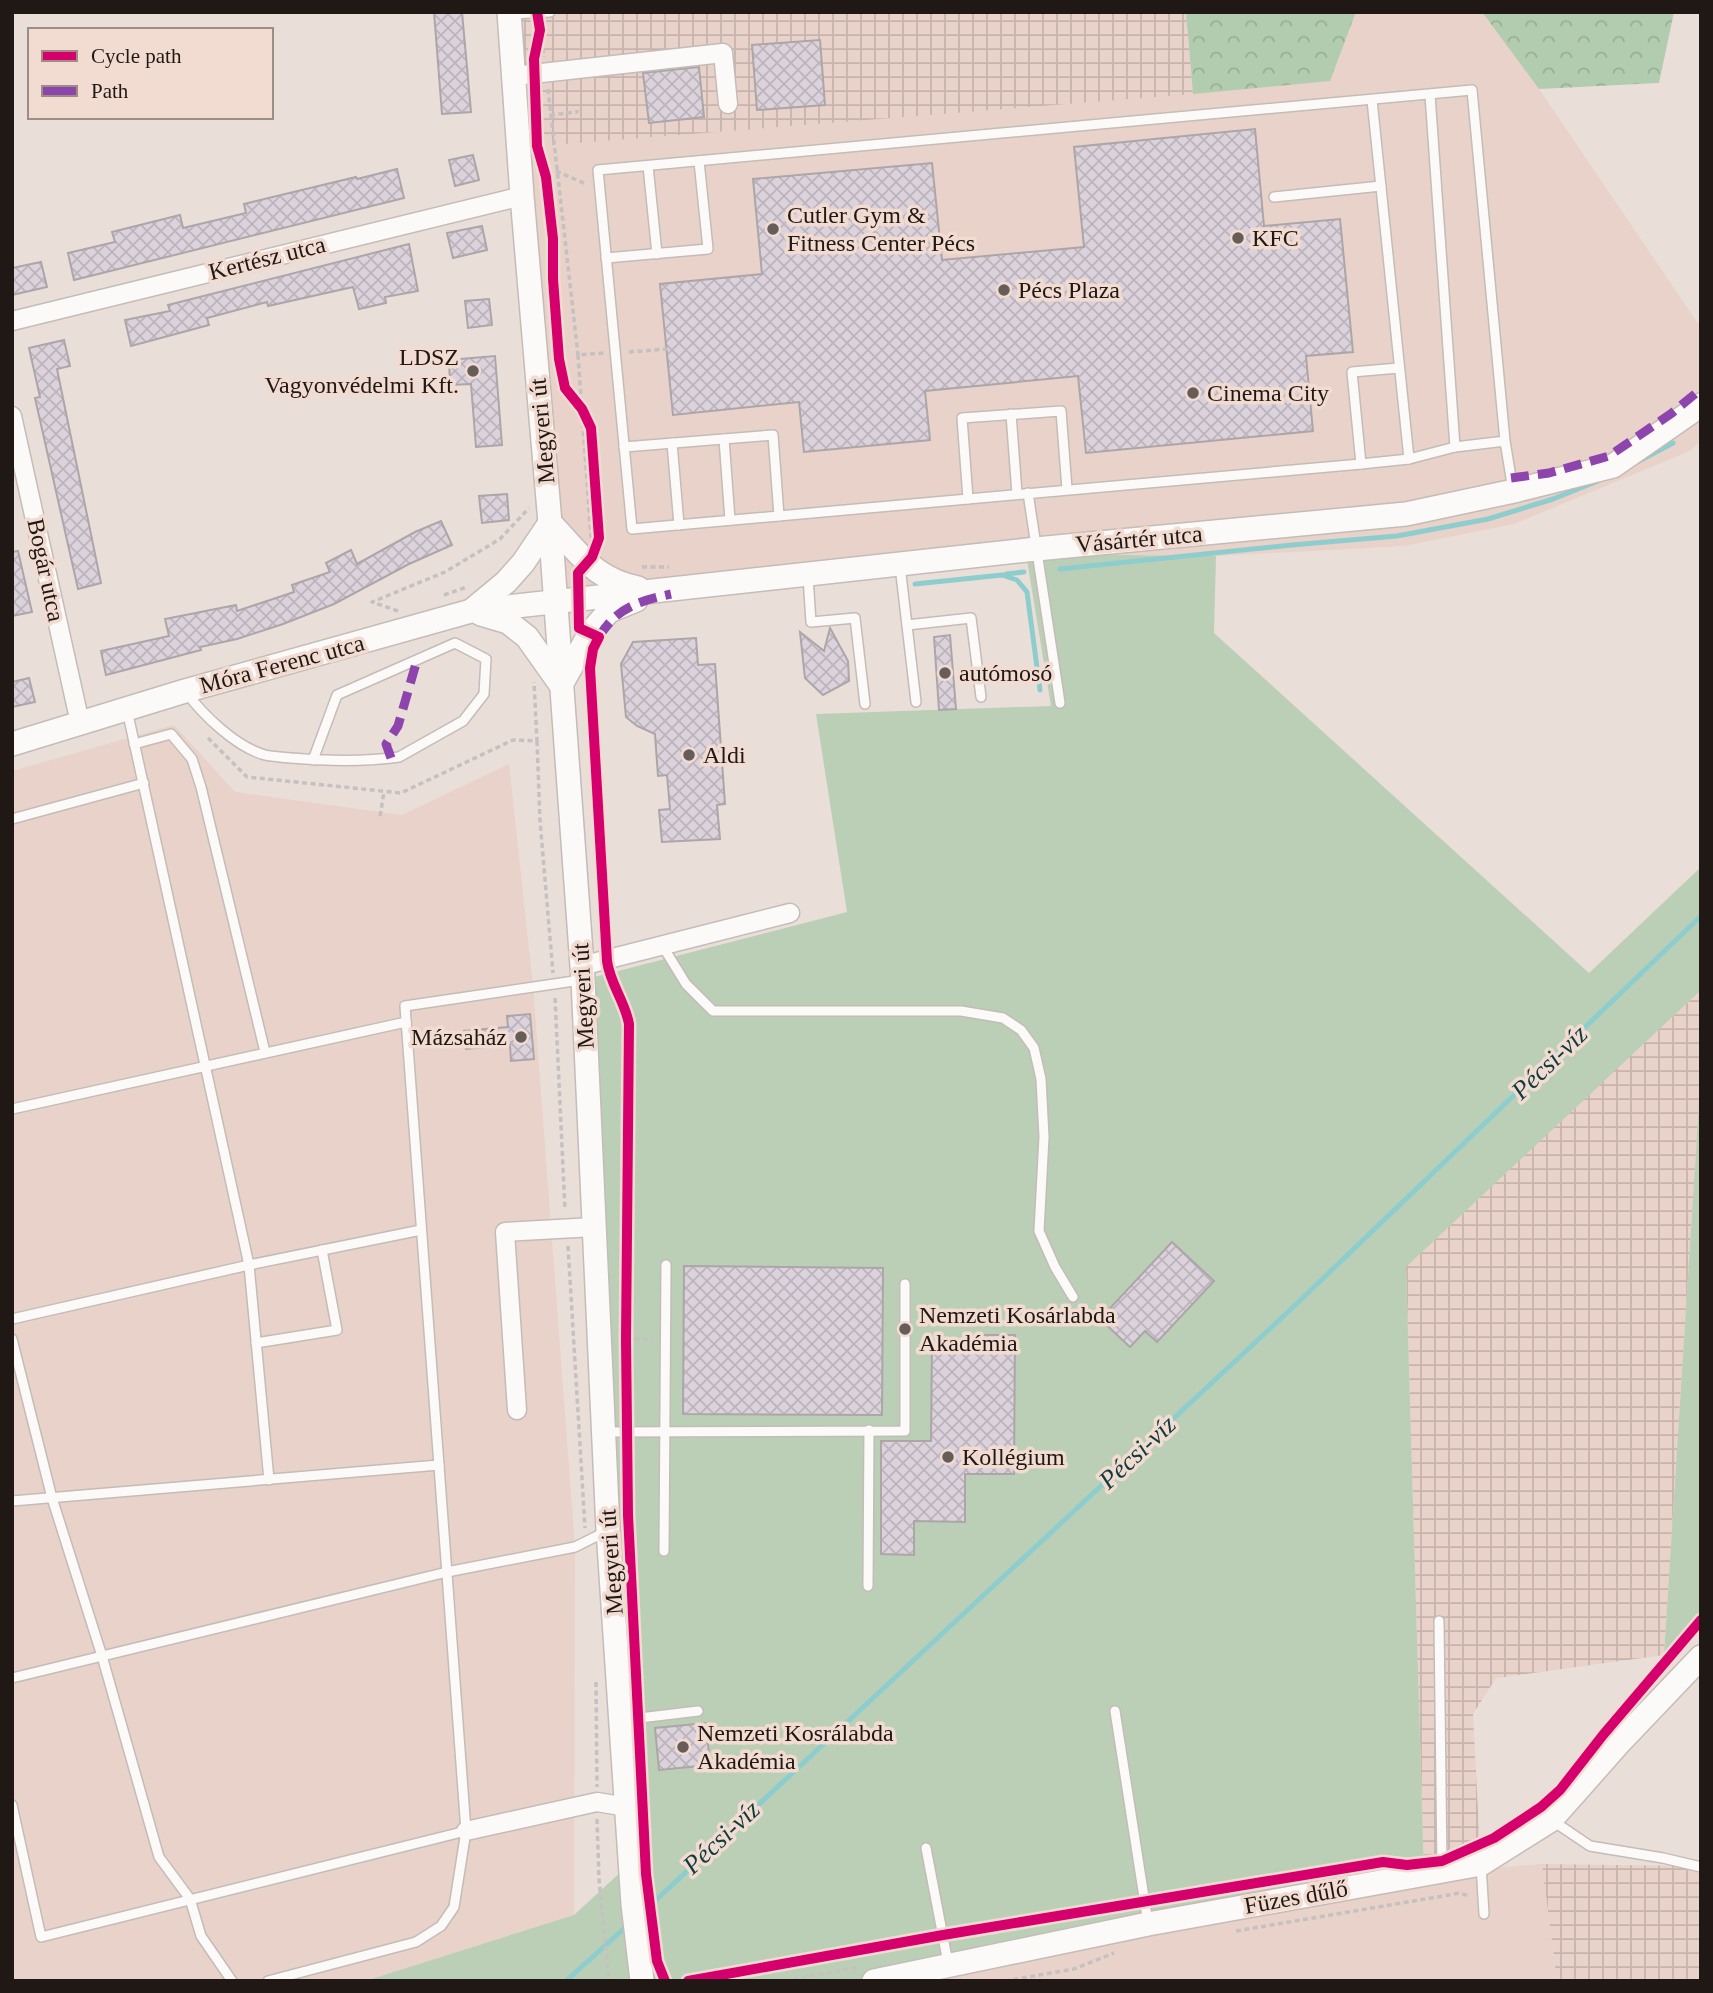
<svg xmlns="http://www.w3.org/2000/svg" width="1713" height="1993" font-family="Georgia,serif">
<style>
.built{fill:#e8d2c9}
.industrial{fill:url(#industrial-grid)}
.green{fill:#bbcfb7}
.forest{fill:url(#forest-crowns)}
.lines{fill:none;stroke-linecap:round;stroke-linejoin:round}
.stream{stroke:#8ecdce;stroke-width:5}
.building{fill:url(#building-cross-hatch);stroke:#aca6a8;stroke-width:2}
.service-casing{stroke:#c4bcb7;stroke-width:12}
.minor-casing{stroke:#c4bcb7;stroke-width:21}
.tertiary-casing{stroke:#c4bcb7;stroke-width:26}
.path{stroke:#c5c1c0;stroke-width:3.5;stroke-dasharray:5 3.5;stroke-linecap:butt}
.service{stroke:#fcfaf9;stroke-width:9}
.minor{stroke:#fcfaf9;stroke-width:18}
.tertiary{stroke:#fcfaf9;stroke-width:23}
.quiet{stroke:#8e44ad;stroke-width:9;stroke-dasharray:18 9;stroke-linecap:butt}
.cycleway-casing{stroke:#f2dbd1;stroke-width:15}
.cycleway{stroke:#d6006c;stroke-width:10}
.poi-dot{fill:#665d59;stroke:#f2dbd1;stroke-width:2.5}
.labels{text-anchor:middle;stroke-width:7;stroke-linejoin:round;paint-order:stroke}
.poi-label{font-size:24px;fill:#1f1814;stroke:#f2dbd1;text-anchor:start}
.street-label{font-size:24px;fill:#1f1814;stroke:#f2dbd1}
.water-label{font-size:26px;font-style:italic;fill:#0e3c3d;stroke:#f2dbd1}
</style>
<defs>
<pattern id="industrial-grid" width="8" height="8" patternUnits="userSpaceOnUse" patternTransform="scale(1.75)"><rect width="8" height="8" fill="#e8d2c9"/><path d="M0 4h8M4 0v8" fill="none" stroke="#c7b4ac"/></pattern>
<pattern id="forest-crowns" width="20" height="18" patternUnits="userSpaceOnUse" patternTransform="scale(1.75)"><rect width="20" height="18" fill="#b2ccb0"/><path d="M2 6a3 3 0 1 1 6 0M12 15a3 3 0 1 1 6 0" fill="none" stroke="#99ae96"/></pattern>
<pattern id="building-cross-hatch" width="8" height="8" patternUnits="userSpaceOnUse" patternTransform="scale(1.75)"><rect width="8" height="8" fill="#dcd2dc"/><path d="M0 0l8 8M0 8l8-8" fill="none" stroke="#bcb4bc"/></pattern>
</defs>
<rect width="100%" height="100%" fill="#eaded9"/>
<g class="built">
<path d="M1356 12H1482L1539 89 1701 328V441L1690 451 1514 524 1404 546 1216 556 1026 554 554 598 527 147 1330 81Z"/>
<path d="M174 725 235 792 402 815 509 764 533 986 575 1547 574 1915 365 1981H12V771Z"/>
<path d="M1542 1864 1557 1981H899L1481 1869Z"/>
</g>
<g class="industrial">
<path d="M520 12H1186L1193 94 527 147Z"/>
<path d="M1701 990V1072L1664 1655 1496 1678 1473 1714 1481 1869 1424 1874 1406 1266Z"/>
<path d="M1542 1864 1701 1866V1981H1557Z"/>
</g>
<g class="green">
<path d="M1026 554 1216 556 1214 633 1589 973 1701 867V990L1406 1267 1424 1874 899 1981H365L574 1915 636 1858 583 980 847 912 816 714 1051 706Z"/>
<path d="M1701 1072V1610L1664 1655Z"/>
</g>
<g class="forest">
<path d="M1186 12H1356L1330 81 1193 94Z"/>
<path d="M1482 12H1674L1659 83 1539 89Z"/>
</g>
<g class="lines">
<g class="stream">
<path d="M1639 461 1673 443"/>
<path d="M1060 569 1292 545 1397 536 1488 519 1553 499 1598 481"/>
<path d="M1006 574 1024 572"/>
<path d="M915 584 1002 575 1017 580 1027 592 1040 690"/>
<path d="M642 1913 1289 1311 1701 916"/>
<path d="M566 1981 629 1924"/>
</g>
</g>
<g class="building">
<path d="M434 12H462L471 112 442 114Z"/>
<path d="M820 40 825 105 757 110 752 45Z"/>
<path d="M699 67 704 117 649 123 643 73Z"/>
<path d="M1255 129 1264 226 1340 219 1353 352 1306 356 1313 431 1086 453 1078 376 925 391 930 440 804 452 799 402 673 415 660 284 762 274 753 179 932 163 942 260 1084 247 1074 147Z"/>
<path d="M473 155 479 180 455 186 449 160Z"/>
<path d="M397 169 404 198 74 280 68 253 115 242 112 232 180 215 183 228 246 213 244 204 356 177 357 179Z"/>
<path d="M482 226 487 250 453 258 447 233Z"/>
<path d="M409 244 418 291 385 297 386 303 359 309 353 287 268 306 267 302 207 318 209 325 131 346 125 320 170 311 168 305Z"/>
<path d="M41 262 47 287 12 295V268Z"/>
<path d="M489 299 492 325 468 328 465 301Z"/>
<path d="M64 340 70 366 57 369 101 583 78 589 35 398 40 397 29 348Z"/>
<path d="M495 356 502 445 476 447 471 384 450 385 449 360Z"/>
<path d="M507 494 509 520 482 523 479 496Z"/>
<path d="M441 521 452 545 409 564 334 604 283 624 237 639 200 647 201 650 106 675 101 651 169 636 165 619 236 605 237 611 294 592 292 585 330 572 326 563 351 550 357 564 415 532Z"/>
<path d="M18 551 32 612 12 616V552Z"/>
<path d="M830 628 848 661 849 681 823 695 805 678 800 632 824 651Z"/>
<path d="M950 635 956 709 939 710 934 637Z"/>
<path d="M696 638 698 665 715 664 725 804 717 805 720 839 662 842 659 810 670 809 667 775 658 776 655 734 637 726 626 717 621 664 633 642Z"/>
<path d="M29 678 35 702 12 707V682Z"/>
<path d="M530 1014 534 1059 511 1061 510 1045 466 1049 464 1031 508 1027 507 1016Z"/>
<path d="M1172 1242 1214 1281 1157 1342 1145 1331 1130 1347 1100 1319Z"/>
<path d="M684 1266 883 1268 882 1415 683 1414Z"/>
<path d="M982 1335H1015L1014 1474H965V1522L914 1521V1555L881 1554V1441H931L932 1344H982Z"/>
<path d="M706 1723 710 1765 659 1770 655 1728Z"/>
</g>
<g class="lines">
<g class="service-casing">
<g id="service">
<path d="M511 14 550 12"/>
<path d="M1430 95 1455 447"/>
<path d="M1372 100 1409 459"/>
<path d="M648 166 657 254"/>
<path d="M1274 197 1381 186"/>
<path d="M606 258 708 249 699 161"/>
<path d="M1011 414 1017 494"/>
<path d="M724 439 730 520"/>
<path d="M1505 441 1455 447 1409 459 1361 464 632 529 598 170 1472 90 1505 441 1513 490"/>
<path d="M672 443 679 525"/>
<path d="M624 447 773 435 779 516"/>
<path d="M1361 464 1352 372 1399 368"/>
<path d="M1028 493 1060 703"/>
<path d="M968 499 962 418 1061 411 1067 489"/>
<path d="M900 566 916 702"/>
<path d="M808 577 811 622 855 618 865 704"/>
<path d="M907 625 971 618 981 697"/>
<path d="M186 692C203 715 236 747 265 755 273 757 283 757 291 758 327 761 363 762 399 757L463 721 484 694 486 659 455 643 337 695 313 760"/>
<path d="M127 710 249 1265 269 1480"/>
<path d="M134 744 171 734 192 759 201 787 265 1052"/>
<path d="M12 819 144 783"/>
<path d="M662 945 686 984 713 1011H961L1003 1018 1021 1030 1034 1048 1041 1079 1044 1137 1039 1231 1055 1267 1073 1297"/>
<path d="M12 1109 406 1022"/>
<path d="M12 1319 249 1265 421 1230"/>
<path d="M12 1339 52 1498 102 1656 159 1857 190 1899 201 1936 232 1981"/>
<path d="M256 1343 337 1330 322 1250"/>
<path d="M605 1432 905 1431V1284"/>
<path d="M12 1501 439 1465"/>
<path d="M664 1551 666 1265"/>
<path d="M868 1586 869 1430"/>
<path d="M1439 1621 1442 1869"/>
<path d="M12 1678 447 1572 575 1547 607 1531"/>
<path d="M1115 1711 1148 1923"/>
<path d="M623 1720 698 1711"/>
<path d="M12 1805 41 1937 466 1831 405 1006 581 980"/>
<path d="M1553 1821 1590 1846 1663 1858 1701 1867"/>
<path d="M926 1848 948 1963"/>
<path d="M1481 1865 1484 1914"/>
<path d="M268 1981 416 1942 441 1926 454 1907 466 1831"/>
</g>
</g>
<g class="minor-casing">
<g id="minor">
<path d="M514 76 723 53 728 104"/>
<path d="M12 321 522 196"/>
<path d="M12 416 80 723"/>
<path d="M581 966 790 913"/>
<path d="M517 1410 505 1232 594 1227"/>
<path d="M466 1831 597 1802 627 1807"/>
</g>
</g>
<g class="tertiary-casing">
<g id="tertiary">
<path d="M509 12 522 196 550 523 583 980 608 1530 633 1904 642 1981"/>
<path d="M550 523C580 553 593 579 638 588"/>
<path d="M471 611 506 582 523 563 550 523"/>
<path d="M481 614 508 622 527 637 561 685 590 633 609 611 636 600"/>
<path d="M12 744 185 691 471 611 1036 549 1406 514 1514 491 1613 466 1701 405"/>
<path d="M874 1981 1148 1924 1481 1864 1551 1820 1620 1742 1701 1657"/>
</g>
</g>
<g class="path">
<path d="M542 23 540 30 544 57"/>
<path d="M548 89 578 355"/>
<path d="M550 115 577 112V110"/>
<path d="M556 171 586 184"/>
<path d="M629 352 667 349"/>
<path d="M591 538 578 355 604 353"/>
<path d="M642 567H669"/>
<path d="M444 595 467 587"/>
<path d="M398 611 372 602 445 572 500 539 529 508"/>
<path d="M208 738 247 777 401 793 513 740 537 741 534 682"/>
<path d="M537 741 540 821 553 973"/>
<path d="M380 816 384 792"/>
<path d="M555 998 565 1210"/>
<path d="M568 1246 585 1528"/>
<path d="M626 1339H652"/>
<path d="M596 1682 597 1787"/>
<path d="M597 1819 599 1879 609 1981"/>
<path d="M1236 1931 1449 1895 1459 1893 1469 1896"/>
<path d="M785 1981 859 1967"/>
<path d="M1005 1981 1074 1969 1114 1953"/>
</g>
<use href="#service" class="service"/>
<use href="#minor" class="minor"/>
<use href="#tertiary" class="tertiary"/>
<g class="quiet">
<path d="M1511 478 1549 473 1609 456 1672 413 1701 389"/>
<path d="M599 637C616 608 639 601 671 594"/>
<path d="M391 758 386 744 398 726 417 660"/>
</g>
<g class="cycleway-casing">
<g id="cycleway">
<path d="M537 12 540 30 534 59 537 146 546 177 553 239V279L559 359 565 388 582 409 591 428 599 538 592 557 578 573 579 628 599 637 593 649 590 668 607 961C610 984 625 1001 629 1024L626 1339 628 1515 646 1874 657 1961 665 1981"/>
<path d="M688 1981 943 1935 1383 1862 1407 1865 1442 1861 1494 1838 1541 1807 1560 1790 1603 1735 1701 1620"/>
</g>
</g>
<use href="#cycleway" class="cycleway"/>
</g>
<g class="poi-dot">
<circle cx="773" cy="229" r="7"/>
<circle cx="1238" cy="238" r="7"/>
<circle cx="1004" cy="290" r="7"/>
<circle cx="473" cy="371" r="7"/>
<circle cx="1193" cy="393" r="7"/>
<circle cx="945" cy="673" r="7"/>
<circle cx="689" cy="755" r="7"/>
<circle cx="521" cy="1037" r="7"/>
<circle cx="905" cy="1329" r="7"/>
<circle cx="948" cy="1457" r="7"/>
<circle cx="683" cy="1747" r="7"/>
</g>
<g class="labels">
<g class="poi-label">
<text x="787" y="223">Cutler Gym &amp;<tspan x="787" dy="28">Fitness Center Pécs</tspan></text>
<text x="1252" y="246">KFC</text>
<text x="1018" y="298">Pécs Plaza</text>
<text x="459" y="365" text-anchor="end">LDSZ<tspan x="459" dy="28">Vagyonvédelmi Kft.</tspan></text>
<text x="1207" y="401">Cinema City</text>
<text x="959" y="681">autómosó</text>
<text x="703" y="763">Aldi</text>
<text x="507" y="1045" text-anchor="end">Mázsaház</text>
<text x="919" y="1323">Nemzeti Kosárlabda<tspan x="919" dy="28">Akadémia</tspan></text>
<text x="962" y="1465">Kollégium</text>
<text x="697" y="1741">Nemzeti Kosrálabda<tspan x="697" dy="28">Akadémia</tspan></text>
</g>
<g class="street-label">
<text transform="translate(267 258) rotate(-14)" y="8">Kertész utca</text>
<text transform="translate(542 431) rotate(-95)" y="8">Megyeri út</text>
<text transform="translate(1139 539) rotate(-5)" y="8">Vásártér utca</text>
<text transform="translate(46 570) rotate(78)" y="8">Bogár utca</text>
<text transform="translate(282 664) rotate(-15)" y="8">Móra Ferenc utca</text>
<text transform="translate(583 996) rotate(-93)" y="8">Megyeri út</text>
<text transform="translate(611 1562) rotate(-94)" y="8">Megyeri út</text>
<text transform="translate(1296 1897) rotate(-10)" y="8">Füzes dűlő</text>
</g>
<g class="water-label">
<text transform="translate(1549 1062) rotate(-44)" y="9">Pécsi-víz</text>
<text transform="translate(1137 1452) rotate(-43)" y="9">Pécsi-víz</text>
<text transform="translate(721 1837) rotate(-43)" y="9">Pécsi-víz</text>
</g>
</g>
<rect width="1713" height="1993" fill="none" stroke="#1f1814" stroke-width="28"/>
<rect x="28" y="28" width="245" height="91" fill="#f2dbd1" stroke="#9e8d85" stroke-width="2"/>
<rect x="42" y="51" width="35" height="10" fill="#d6006c" stroke="#9e8d85" stroke-width="2"/>
<text x="91" y="63" font-size="21" fill="#1f1814">Cycle path</text>
<rect x="42" y="86" width="35" height="10" fill="#8e44ad" stroke="#9e8d85" stroke-width="2"/>
<text x="91" y="98" font-size="21" fill="#1f1814">Path</text>
</svg>
